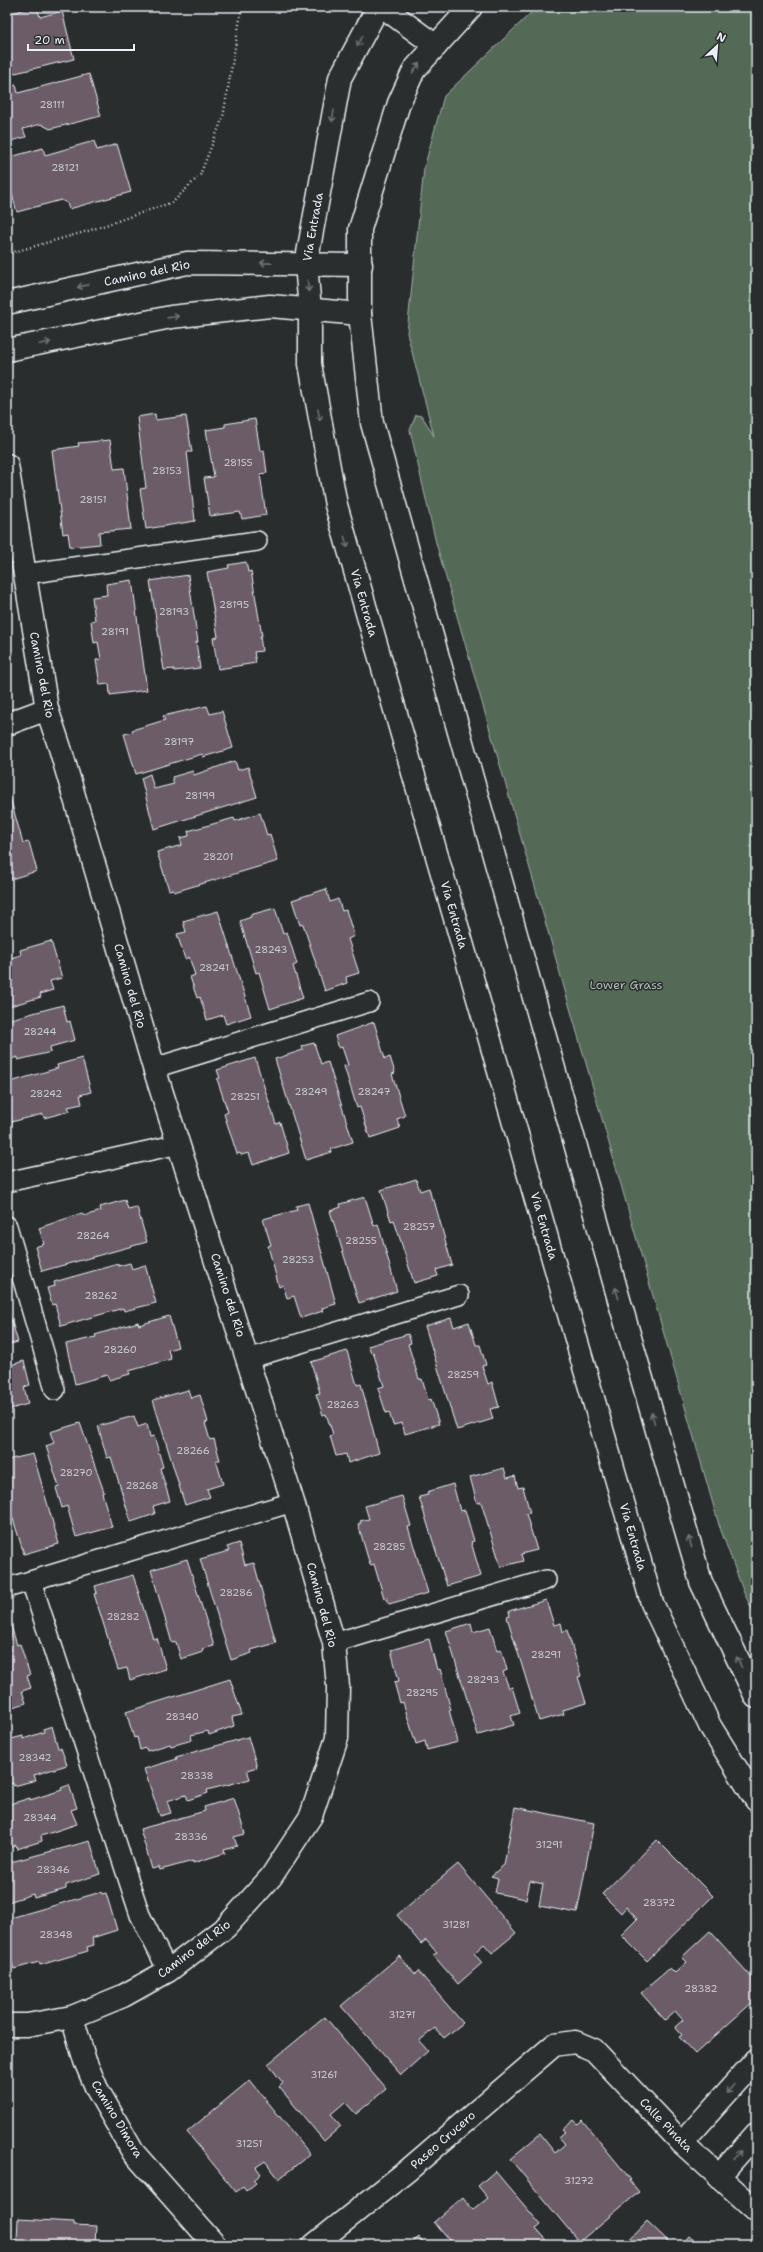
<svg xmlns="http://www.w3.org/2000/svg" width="763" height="2252" font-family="'Shantell Sans',sans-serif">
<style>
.green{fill:#546a57;stroke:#9eaea8}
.building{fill:#6c5c67;stroke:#e8f1f8}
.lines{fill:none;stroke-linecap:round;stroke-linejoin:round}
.service-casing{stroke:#e8f1f8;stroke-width:22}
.minor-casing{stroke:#e8f1f8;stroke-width:25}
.path{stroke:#e8f1f8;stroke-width:2.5;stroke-dasharray:1 3;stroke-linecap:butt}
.service{stroke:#2a2d2e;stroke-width:19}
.minor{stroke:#2a2d2e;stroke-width:22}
.oneway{stroke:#6c7275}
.labels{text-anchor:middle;stroke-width:3;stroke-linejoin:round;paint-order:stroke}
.number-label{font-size:10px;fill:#c9ccd4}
.street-label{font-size:12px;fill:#e8f1f8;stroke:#2a2d2e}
.park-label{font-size:12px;fill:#adbbb8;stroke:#2a2d2e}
</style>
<rect width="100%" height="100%" fill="#2a2d2e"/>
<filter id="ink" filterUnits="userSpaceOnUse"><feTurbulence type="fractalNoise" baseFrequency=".025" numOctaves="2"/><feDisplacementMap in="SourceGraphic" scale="8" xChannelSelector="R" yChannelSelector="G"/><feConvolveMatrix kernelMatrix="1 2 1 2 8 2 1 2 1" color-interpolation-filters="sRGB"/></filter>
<g filter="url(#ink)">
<path class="green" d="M537 7H756V1617L744 1593 719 1525 436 543 410 430 416 415 422 416 434 436 407 333 424 168 444 96Z"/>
<g class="building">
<path d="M34 7H37L40 17 62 11 74 59 7 75V14Z"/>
<path d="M89 74 101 116 50 129 41 124 23 129 26 137 7 142V87L16 85 18 93Z"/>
<path d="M94 141 97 150 117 144 131 192 69 209 67 203 61 200 17 212 7 177V158L43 148 45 155Z"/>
<path d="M155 414 156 420 186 416 192 452H187L195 521 146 529 140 489 146 488 137 417Z"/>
<path d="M255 419 260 451 264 450 267 473 260 474 266 515 242 519 240 512 210 516 204 478 214 477 206 430 225 427V424Z"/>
<path d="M110 440 114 469 124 468 131 529 99 532 100 544 70 547 68 533 63 534 52 450 79 446 78 443Z"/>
<path d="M246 562 248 572 251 571 262 636H260L262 651 254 652 256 663 218 669 213 638 218 637 207 572 229 568 228 565Z"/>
<path d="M188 575 198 642H196L200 668 174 671V669L164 670 150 581Z"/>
<path d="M132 580 147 690 110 695 109 684 100 685 96 660 101 659 98 642 94 643 91 621 95 620 92 597 107 595 106 584Z"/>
<path d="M207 706 210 714 222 711 233 748 203 757 202 754 136 774 124 734 133 732 132 730 165 720 163 716Z"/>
<path d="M235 761 238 770 248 767 257 797 154 829 141 778 150 774 154 789 174 784 172 777 193 771 194 775Z"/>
<path d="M7 787 23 843 29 842 37 871 8 880 7 884Z"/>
<path d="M260 813 267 835 270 834 278 861 174 892 173 889 169 890 157 852 182 845 180 838 189 836 188 831 234 818 235 821Z"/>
<path d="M326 889 330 902 338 899 342 911 346 910 354 936 348 939 359 973 346 977 347 983 325 991 303 924 300 925 292 900Z"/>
<path d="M275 908 283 934 287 932 297 964 293 966 303 998 270 1009 259 972 256 973 240 921 251 917 250 915Z"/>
<path d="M218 911 251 1016 226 1024 223 1015 207 1020 200 997 197 998 190 977 195 975 189 957 185 959 177 934 186 932 183 921Z"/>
<path d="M51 941 62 978 50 981 53 990 40 994 41 997 10 1006 9 1003 7 1004V959L21 955 20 950Z"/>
<path d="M63 1005 67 1022 70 1021 75 1040 50 1047 51 1052 18 1060V1057L7 1060V1020Z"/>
<path d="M374 1022 385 1059 390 1057 395 1073 392 1074 405 1116 397 1119 400 1128 370 1138 360 1107 357 1108 344 1066 348 1065 342 1047 339 1048 335 1036Z"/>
<path d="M314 1043 321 1064 328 1062 353 1142 331 1149 332 1152 306 1160 275 1059 303 1050 302 1046Z"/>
<path d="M82 1058 91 1092 80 1095 82 1104 68 1107 70 1111 44 1118 43 1114 11 1122 12 1125 7 1126V1083L58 1068 57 1065Z"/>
<path d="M255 1058 276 1124 280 1122 289 1153 253 1165 249 1153 241 1155 240 1153 237 1154 224 1114 228 1112 217 1079 220 1078 217 1070Z"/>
<path d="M416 1179 420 1191 429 1188 432 1200H434L452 1265 436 1270 438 1276 414 1283 394 1220 391 1221 381 1190Z"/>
<path d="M365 1197 374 1226 378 1224 397 1291 359 1303 330 1211 341 1207 340 1204Z"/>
<path d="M125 1200 128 1209 137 1207 147 1242 42 1271 35 1247 44 1244 39 1228 82 1213 84 1216 101 1211 100 1207Z"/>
<path d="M308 1203 336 1304 322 1308 323 1311 301 1318 294 1296 287 1298 283 1285 279 1287 268 1246 271 1245 263 1219 297 1210 296 1206Z"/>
<path d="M130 1263 132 1269 145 1265 156 1303 124 1311 123 1308 61 1326 55 1304 52 1305 47 1288 55 1286 54 1282 118 1264V1266Z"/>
<path d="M7 1306 18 1342 7 1345Z"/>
<path d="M169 1316 178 1347 168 1350 171 1359 129 1371 130 1374 109 1380 107 1375 75 1384 66 1344 96 1337 95 1335 138 1322 139 1325Z"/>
<path d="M451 1318 454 1327 469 1322 476 1345H480L486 1365 482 1366 488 1384 492 1382 499 1407 490 1409 493 1419 457 1430 425 1326Z"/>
<path d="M408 1334 411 1343 408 1344 419 1379H422L428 1400 431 1399 439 1424 405 1434 402 1423 393 1425 389 1412 386 1413 378 1388 384 1386 373 1352 371 1353 368 1346Z"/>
<path d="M347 1351 357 1385 361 1384 379 1453 348 1463 346 1454 336 1456 330 1436 333 1434 326 1414 323 1415 316 1394 320 1393 311 1362Z"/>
<path d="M24 1361 30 1385 24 1387 28 1404 7 1410V1366Z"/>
<path d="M188 1390 191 1398 200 1395 208 1422 205 1423 210 1440 214 1439 220 1460H216L223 1484 207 1489 210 1497 185 1505 153 1400Z"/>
<path d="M134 1416 138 1427 147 1424 150 1437 154 1436 163 1467 160 1468 170 1501 153 1506 155 1514 131 1522 111 1457 107 1458 98 1426Z"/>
<path d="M80 1423 104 1492 102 1493 112 1527 76 1537 67 1506 62 1508 56 1488 59 1487 46 1446 54 1443 50 1432Z"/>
<path d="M33 1454 59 1544 24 1554 13 1519 10 1520 7 1509V1460Z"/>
<path d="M504 1468 507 1478 515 1476 518 1488 523 1487 530 1513 526 1514 537 1550 521 1554 523 1561 501 1567 481 1502 477 1503 470 1477Z"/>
<path d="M453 1484 460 1511 465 1510 474 1541 471 1542 481 1576 447 1586 419 1497 428 1495 427 1492Z"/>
<path d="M402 1496 411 1526 408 1527 428 1593 389 1604 386 1597 384 1598 374 1564 370 1565 358 1524 361 1523 360 1521 369 1519 365 1506Z"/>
<path d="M239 1543 245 1565 254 1563 276 1643 251 1650 252 1653 231 1660 200 1559 229 1551 227 1547Z"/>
<path d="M187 1559 214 1646 202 1649 203 1652 181 1659 176 1642 172 1643 151 1570Z"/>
<path d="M133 1575 153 1639 157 1638 166 1669 130 1680 127 1668 118 1670 94 1594 97 1593 95 1586Z"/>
<path d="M546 1600 554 1625 561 1623 563 1632 567 1630 581 1676 578 1677 586 1703 563 1710 564 1714 539 1721 507 1617 510 1616 509 1611Z"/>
<path d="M7 1613 17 1645 20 1644 30 1675 27 1676 31 1688 22 1691 26 1703 7 1709Z"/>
<path d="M471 1623 473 1632 490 1627 497 1651 501 1649 507 1670 503 1672 509 1688 512 1687 520 1713 511 1716 514 1725 478 1735 446 1631Z"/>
<path d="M429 1639 437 1670 440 1669 451 1710H449L458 1742 427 1750 425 1741 416 1744 403 1702 400 1703 394 1682 399 1681 391 1650Z"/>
<path d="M230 1679 242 1715 232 1717 234 1726 209 1735 208 1731 191 1735 192 1740 171 1746 170 1744 147 1751 146 1748 140 1750 137 1737 134 1738 126 1712Z"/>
<path d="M52 1726 58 1748H61L67 1765 34 1775 36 1780 14 1786 13 1783 7 1785V1740L23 1736V1739L44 1732 43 1729Z"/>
<path d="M248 1737 257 1767 247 1770 250 1779 207 1790 208 1793 188 1800 186 1795 167 1801 171 1813 160 1816 144 1769 177 1759 176 1757Z"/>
<path d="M69 1785 77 1808 71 1810 77 1824 41 1836 42 1841 17 1849 16 1845 7 1848V1805L30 1798V1800L62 1790 61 1788Z"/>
<path d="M234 1798 245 1834 234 1837 237 1846 224 1850 225 1853 193 1863V1861L160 1870 159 1867 152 1869 140 1829 205 1811 204 1807Z"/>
<path d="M515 1807 594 1823 577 1913 539 1906 543 1884 530 1881 526 1899 495 1893 498 1878 491 1876 504 1865Z"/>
<path d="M657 1840 713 1896 647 1961 621 1935 637 1919 626 1907 621 1913 602 1894Z"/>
<path d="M90 1841 100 1874 66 1885V1889L34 1898 33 1894 8 1902 7 1863Z"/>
<path d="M458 1864 516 1933 492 1953 484 1944 474 1953 482 1963 458 1984 433 1955 437 1953 426 1940 421 1944 397 1915Z"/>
<path d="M101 1892 102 1894 106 1893 117 1930 92 1938 94 1945 87 1947 88 1951 40 1965 39 1962 14 1969 7 1948V1919Z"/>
<path d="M710 1931 756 1982V1999L695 2054 679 2037 682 2035 675 2027 683 2020 675 2011 665 2020 641 1993 670 1968 675 1973 687 1962 682 1957Z"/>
<path d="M399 1956 415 1974 418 1971 463 2023 444 2038 435 2028 419 2041 428 2051 401 2075 341 2006Z"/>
<path d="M325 2017 386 2089 356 2114 345 2102 331 2114 341 2126 324 2141 279 2087 283 2083 268 2064Z"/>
<path d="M250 2080 310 2154 279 2179 265 2161 256 2167 261 2174 254 2180 256 2183 246 2191 243 2187 236 2192 187 2132Z"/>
<path d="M574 2120 578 2124 582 2120 631 2180 630 2181 639 2192 579 2242 510 2159 540 2134 555 2153 565 2144 559 2137 565 2132 562 2130Z"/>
<path d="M495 2171 541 2225 536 2229 550 2245H453L434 2222 463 2197 473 2210 488 2198 478 2186Z"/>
<path d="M18 2219 74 2222V2225L96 2226 95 2245H14V2241H17Z"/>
<path d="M647 2221 667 2240 663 2245H624Z"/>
<path d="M688 2236 698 2245H680Z"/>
<path d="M419 2237 426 2245H409Z"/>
</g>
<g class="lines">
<g class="service-casing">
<g id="service">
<path d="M25 574 257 541"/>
<path d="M154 1068 369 1002"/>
<path d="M7 1182 179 1144"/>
<path d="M7 1226 55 1390"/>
<path d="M248 1359 459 1295"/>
<path d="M31 1581 140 1915 168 1971"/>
<path d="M7 1588 293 1502"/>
<path d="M334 1643 546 1580"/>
</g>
</g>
<g class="minor-casing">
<g id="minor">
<path d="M378 7 340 78 306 264 310 310V364L336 505 652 1603 710 1726 756 1800"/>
<path d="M383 7 436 46"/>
<path d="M471 7 414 70 399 103 360 229V314L372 423 620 1303 701 1582 756 1697"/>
<path d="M7 303 187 263 361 265"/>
<path d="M7 350 171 317 270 306 360 314"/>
<path d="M7 465 47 709 60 748 154 1068 293 1502 334 1643 338 1687 337 1738 311 1816 271 1877 226 1927 168 1971 123 1996 72 2017 27 2025H7"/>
<path d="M7 724 47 709"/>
<path d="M72 2017 85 2061 97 2089 133 2152 215 2245"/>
<path d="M682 2143 756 2060"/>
<path d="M718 2177 756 2134"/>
<path d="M314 2245 407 2171 554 2045 575 2042 594 2050 682 2143 756 2210"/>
</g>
</g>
<path class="path" d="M7 254 88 231 173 202 200 175 223 117 242 7"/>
<use href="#service" class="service"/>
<use href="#minor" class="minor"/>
</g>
<defs><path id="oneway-shaft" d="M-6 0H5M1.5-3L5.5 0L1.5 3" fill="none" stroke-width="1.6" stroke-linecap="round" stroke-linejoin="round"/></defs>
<g class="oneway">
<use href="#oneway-shaft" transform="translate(360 41) rotate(118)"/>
<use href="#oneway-shaft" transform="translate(416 68) rotate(-54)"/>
<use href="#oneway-shaft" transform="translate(333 116) rotate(100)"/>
<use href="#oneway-shaft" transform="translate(266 263) rotate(-179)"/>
<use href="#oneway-shaft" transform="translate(83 286) rotate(167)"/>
<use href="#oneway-shaft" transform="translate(308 286) rotate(85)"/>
<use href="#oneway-shaft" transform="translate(173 317) rotate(-8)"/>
<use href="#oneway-shaft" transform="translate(45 343) rotate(-12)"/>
<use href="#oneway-shaft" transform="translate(319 415) rotate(80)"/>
<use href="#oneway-shaft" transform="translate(346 542) rotate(74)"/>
<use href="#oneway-shaft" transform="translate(617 1293) rotate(-106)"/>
<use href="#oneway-shaft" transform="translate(653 1418) rotate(-106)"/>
<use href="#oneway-shaft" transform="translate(690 1542) rotate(-106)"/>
<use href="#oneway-shaft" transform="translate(739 1662) rotate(-115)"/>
<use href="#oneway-shaft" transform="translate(730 2089) rotate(132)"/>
<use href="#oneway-shaft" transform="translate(737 2155) rotate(-49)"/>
</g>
</g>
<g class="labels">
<g class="number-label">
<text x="52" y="108">28111</text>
<text x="65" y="171">28121</text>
<text x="238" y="466">28155</text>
<text x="167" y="474">28153</text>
<text x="93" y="503">28151</text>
<text x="234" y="608">28195</text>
<text x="174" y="615">28193</text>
<text x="115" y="635">28191</text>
<text x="179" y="745">28197</text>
<text x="200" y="799">28199</text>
<text x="218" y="860">28201</text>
<text x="271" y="953">28243</text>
<text x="214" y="971">28241</text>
<text x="40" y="1035">28244</text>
<text x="311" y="1095">28249</text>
<text x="374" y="1095">28247</text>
<text x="46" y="1097">28242</text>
<text x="245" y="1100">28251</text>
<text x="419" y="1230">28257</text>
<text x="93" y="1239">28264</text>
<text x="361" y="1244">28255</text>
<text x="298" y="1263">28253</text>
<text x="101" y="1299">28262</text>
<text x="120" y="1353">28260</text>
<text x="463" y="1378">28259</text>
<text x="343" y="1408">28263</text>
<text x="193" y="1454">28266</text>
<text x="76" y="1476">28270</text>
<text x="142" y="1489">28268</text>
<text x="389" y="1550">28285</text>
<text x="236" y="1596">28286</text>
<text x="123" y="1620">28282</text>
<text x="546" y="1658">28291</text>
<text x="483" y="1683">28293</text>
<text x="422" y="1696">28295</text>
<text x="182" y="1720">28340</text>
<text x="35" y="1761">28342</text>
<text x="197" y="1779">28338</text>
<text x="40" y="1821">28344</text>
<text x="191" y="1840">28336</text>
<text x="549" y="1848">31291</text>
<text x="53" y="1873">28346</text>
<text x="659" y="1906">28372</text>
<text x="456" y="1928">31281</text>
<text x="56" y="1938">28348</text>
<text x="701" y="1992">28382</text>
<text x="402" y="2018">31271</text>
<text x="324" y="2078">31261</text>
<text x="249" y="2147">31251</text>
<text x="579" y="2184">31272</text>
</g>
<g class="street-label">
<text transform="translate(313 227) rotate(-80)" y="4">Via Entrada</text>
<text transform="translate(147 273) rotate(-12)" y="4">Camino del Rio</text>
<text transform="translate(364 603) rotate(74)" y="4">Via Entrada</text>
<text transform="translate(42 675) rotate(79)" y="4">Camino del Rio</text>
<text transform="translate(454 915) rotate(74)" y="4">Via Entrada</text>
<text transform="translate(130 986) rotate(74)" y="4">Camino del Rio</text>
<text transform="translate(544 1226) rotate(74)" y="4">Via Entrada</text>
<text transform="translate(228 1295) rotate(72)" y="4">Camino del Rio</text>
<text transform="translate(633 1537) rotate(74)" y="4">Via Entrada</text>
<text transform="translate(322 1605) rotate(75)" y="4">Camino del Rio</text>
<text transform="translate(194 1949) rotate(-37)" y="4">Camino del Rio</text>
<text transform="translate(117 2119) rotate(59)" y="4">Camino Dimora</text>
<text transform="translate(666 2125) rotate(46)" y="4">Calle Pinata</text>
<text transform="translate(443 2140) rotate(-41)" y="4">Paseo Crucero</text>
</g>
<g class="park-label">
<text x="626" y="989">Lower Grass</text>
</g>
</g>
<rect width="763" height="2252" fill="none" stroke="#2a2d2e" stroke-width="24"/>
<rect x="12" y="12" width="739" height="2228" fill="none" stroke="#e8f1f8" stroke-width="1.5" filter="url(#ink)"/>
<g transform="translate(717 46) rotate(26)" stroke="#2a2d2e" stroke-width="3" paint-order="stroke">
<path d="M0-3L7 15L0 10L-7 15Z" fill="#e8f1f8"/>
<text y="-6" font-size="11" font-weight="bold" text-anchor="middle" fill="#e8f1f8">N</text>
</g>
<path d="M28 44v6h106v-6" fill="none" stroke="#e8f1f8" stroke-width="2"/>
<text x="34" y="44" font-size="12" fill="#e8f1f8" stroke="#2a2d2e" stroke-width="3" paint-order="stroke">20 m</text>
</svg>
